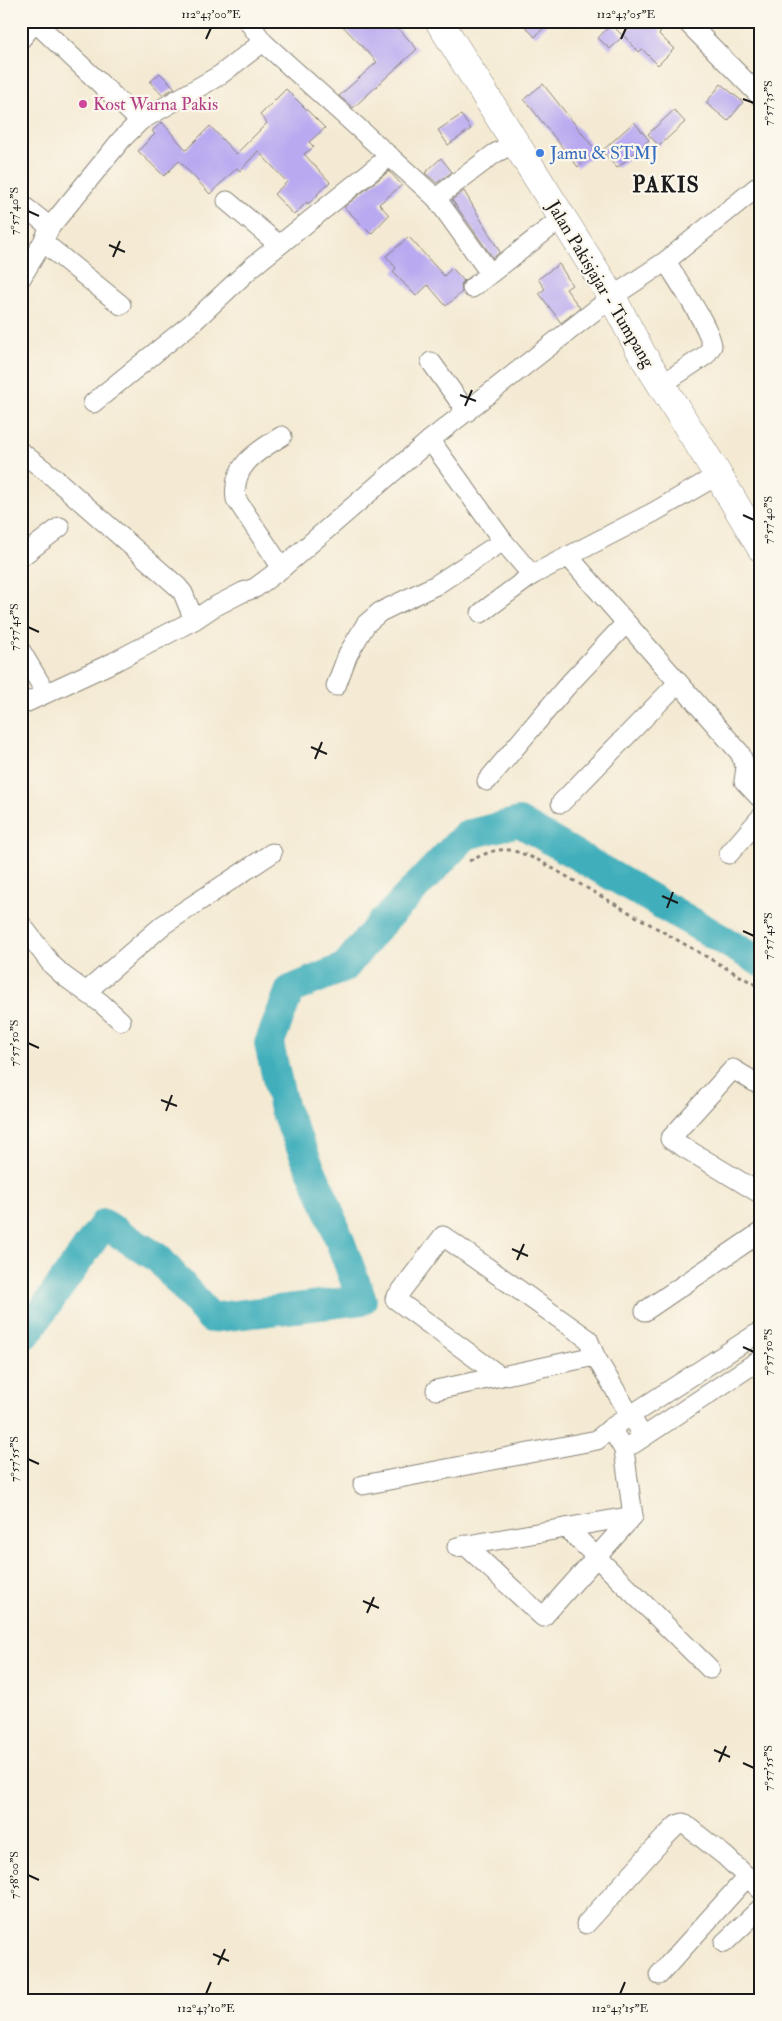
<svg xmlns="http://www.w3.org/2000/svg" width="782" height="2021" font-family="'IM FELL Double Pica',serif">
<style>
.lines{fill:none;stroke-linecap:round;stroke-linejoin:round}
.river{stroke:#3fafbb;stroke-width:30}
.building{fill:#b9a9f0}
.minor-casing{stroke:#888378;stroke-width:21}
.primary-casing{stroke:#888378;stroke-width:29}
.path{stroke:#888378;stroke-width:3;stroke-dasharray:4 4;stroke-linecap:butt}
.minor{stroke:#fff;stroke-width:19}
.primary{stroke:#fff;stroke-width:28}
.ticks{fill:none;stroke:#1c1c1c;stroke-width:2}
.hotel-dot{fill:#d1479c;stroke:#fbf7ec;stroke-width:2}
.shop-dot{fill:#3f7fe0;stroke:#fbf7ec;stroke-width:2}
.labels{text-anchor:middle;stroke-width:4.5;stroke-linejoin:round;paint-order:stroke}
.hotel-label{font-size:18px;fill:#b23c85;stroke:#fbf7ec;text-anchor:start}
.shop-label{font-size:18px;fill:#366cbe;stroke:#fbf7ec;text-anchor:start}
.street-label{font-size:18px;fill:#1c1c1c;stroke:#fbf7ec}
.district-label{font-size:22px;font-weight:bold;letter-spacing:1px;fill:#1c1c1c;stroke:#fbf7ec}
.neatline{fill:none;stroke:#1c1c1c;stroke-width:2}
.ticks-label{font-size:12px;text-anchor:middle;fill:#1c1c1c}
</style>
<rect width="100%" height="100%" fill="#fbf7ec"/>
<filter id="ink" filterUnits="userSpaceOnUse"><feTurbulence type="fractalNoise" baseFrequency=".02" numOctaves="2"/><feDisplacementMap in="SourceGraphic" scale="10" xChannelSelector="R" yChannelSelector="G"/><feConvolveMatrix kernelMatrix="1 2 1 2 8 2 1 2 1" color-interpolation-filters="sRGB"/></filter>
<filter id="wash" filterUnits="userSpaceOnUse"><feTurbulence type="fractalNoise" baseFrequency=".0096" numOctaves="4" result="noise"/><feDisplacementMap in="SourceGraphic" scale="20" xChannelSelector="R" yChannelSelector="G"/><feGaussianBlur stdDeviation="1.12" result="paint"/><feColorMatrix in="noise" values="0 0 0 0 0 0 0 0 0 0 0 0 0 0 0 0 0 1.4 0 .05"/><feComposite in="paint" operator="in"/></filter>
<g filter="url(#wash)">
<rect width="100%" height="100%" fill="#f4ead3"/>
<g class="lines">
<path class="river" d="M21 1337 27 1333 104 1224 158 1258 211 1318 362 1300 325 1201 284 1109 269 1044 290 990 345 967 377 928 466 835 519 822 761 962"/>
</g>
<g id="blocks">
<g class="building">
<path d="M338 21H392L417 49 353 108 339 96 377 62Z"/>
<path d="M520 21H550L535 37Z"/>
<path d="M638 21H651L661 32 659 34 674 49 658 65 642 49 639 52 623 35Z"/>
<path d="M611 24 623 36 610 49 598 38Z"/>
<path d="M160 73 175 88 162 95 150 82Z"/>
<path d="M543 84 597 152 578 167 524 99Z"/>
<path d="M721 84 743 102 728 121 706 103Z"/>
<path d="M286 89 325 128 309 142 314 147 304 154 330 182 317 194 318 195 308 204 307 202 294 215 274 194 287 182 258 151 240 171 237 168 210 194 179 161 164 176 138 151 155 134 152 131 162 122 186 150 210 126 236 154 267 123 260 115Z"/>
<path d="M674 110 685 122 659 146 648 134Z"/>
<path d="M461 115 471 129 448 145 438 130Z"/>
<path d="M634 122 649 140 617 168 602 151Z"/>
<path d="M441 158 452 172 437 183 425 173Z"/>
<path d="M389 171 402 185 379 204 389 215 371 234 344 207Z"/>
<path d="M464 191 500 252 493 258 452 200Z"/>
<path d="M409 237 444 276 452 268 464 281 461 284 462 292 446 306 428 285 416 296 393 272 396 268 386 256Z"/>
<path d="M559 264 572 285 566 289 580 308 561 323 539 293 545 289 538 279Z"/>
</g>
</g>
</g>
<g filter="url(#ink)">
<use href="#blocks" fill-opacity="0" stroke="#888378" stroke-width="1"/>
<g class="lines">
<g class="minor-casing">
<g id="minor">
<path d="M34 21 140 121"/>
<path d="M248 21 263 42"/>
<path d="M686 21 761 97"/>
<path d="M21 39 35 22"/>
<path d="M436 198 490 273"/>
<path d="M227 201 279 245"/>
<path d="M21 204 50 227"/>
<path d="M21 278 43 242"/>
<path d="M472 288 562 218"/>
<path d="M121 305 43 242 50 227 121 140 140 121 220 75 263 42 436 198 494 154 516 142"/>
<path d="M431 362 467 412"/>
<path d="M661 385 706 355 712 346C710 327 677 280 666 261"/>
<path d="M93 403 192 323 252 267 390 156"/>
<path d="M430 440 503 541 532 575 654 512 718 475"/>
<path d="M21 452 52 476 178 587 183 593 194 620"/>
<path d="M568 556 740 753 746 768 744 781 761 799"/>
<path d="M21 557 60 527"/>
<path d="M282 568 236 499C231 465 258 451 282 436"/>
<path d="M481 613 532 575"/>
<path d="M21 651 46 693"/>
<path d="M336 686 348 654 366 624 380 612 436 585 503 541"/>
<path d="M21 705 114 662 194 620 212 608 243 592 255 588 282 568 430 440 612 297 666 261 761 184"/>
<path d="M487 781 567 686 626 623"/>
<path d="M561 803 678 683"/>
<path d="M729 854 761 817"/>
<path d="M21 924 52 965 64 976 101 1003 121 1021"/>
<path d="M86 992 163 925 272 853"/>
<path d="M761 1086 733 1069 670 1139 761 1194"/>
<path d="M645 1311 761 1232"/>
<path d="M500 1376 395 1299 443 1236 588 1339 595 1356 643 1437"/>
<path d="M436 1390 595 1356"/>
<path d="M633 1444 761 1359"/>
<path d="M363 1485 597 1440 611 1428 761 1331"/>
<path d="M567 1528 710 1669"/>
<path d="M465 1545 543 1617 633 1516 624 1450 611 1428"/>
<path d="M457 1547 633 1516"/>
<path d="M586 1924 664 1838 677 1825 683 1823 725 1856 761 1890"/>
<path d="M724 1943 761 1908"/>
<path d="M659 1975 747 1877"/>
</g>
</g>
<g class="primary-casing">
<path id="primary" d="M439 21 612 297 642 354 718 475 761 548"/>
</g>
<path class="path" d="M469 861C501 846 505 846 538 860L761 988"/>
<use href="#minor" class="minor"/>
<use href="#primary" class="primary"/>
</g>
</g>
<path class="ticks" d="M206 39 211 28M621 39 626 28M743 99 754 103M28 211 39 216M109 245 125 252M113 257 120 241M460 395 476 401M465 406 472 390M743 515 754 520M28 627 39 632M311 747 327 754M315 759 322 742M662 896 678 903M667 908 673 892M743 931 754 936M28 1043 39 1048M161 1100 177 1106M166 1111 172 1095M512 1249 528 1256M517 1260 524 1244M743 1347 754 1352M28 1459 39 1464M363 1601 379 1608M367 1613 374 1597M714 1750 730 1757M719 1762 726 1746M743 1763 754 1768M28 1875 39 1880M213 1954 229 1961M218 1965 225 1949M206 1994 211 1982M620 1994 625 1982"/>
<circle class="hotel-dot" cx="83" cy="104" r="5"/>
<circle class="shop-dot" cx="540" cy="153" r="5"/>
<g class="labels">
<g class="hotel-label">
<text x="93" y="110">Kost Warna Pakis</text>
</g>
<g class="shop-label">
<text x="550" y="159">Jamu &amp; STMJ</text>
</g>
<g class="street-label">
<text transform="translate(601 284) rotate(59)" y="6">Jalan Pakisjajar - Tumpang</text>
</g>
<g class="district-label">
<text x="666" y="192">PAKIS</text>
</g>
</g>
<rect width="782" height="2021" fill="none" stroke="#fbf7ec" stroke-width="55"/>
<rect x="28" y="28" width="726" height="1966" class="neatline"/>
<g class="ticks-label">
<text x="211" y="18">112°43'00"E</text>
<text x="626" y="18">112°43'05"E</text>
<text transform="translate(768 103) rotate(-90)" y="4">7°57'35"S</text>
<text transform="translate(14 211) rotate(-90)" y="4">7°57'40"S</text>
<text transform="translate(768 520) rotate(-90)" y="4">7°57'40"S</text>
<text transform="translate(14 627) rotate(-90)" y="4">7°57'45"S</text>
<text transform="translate(768 936) rotate(-90)" y="4">7°57'45"S</text>
<text transform="translate(14 1043) rotate(-90)" y="4">7°57'50"S</text>
<text transform="translate(768 1352) rotate(-90)" y="4">7°57'50"S</text>
<text transform="translate(14 1459) rotate(-90)" y="4">7°57'55"S</text>
<text transform="translate(768 1768) rotate(-90)" y="4">7°57'55"S</text>
<text transform="translate(14 1875) rotate(-90)" y="4">7°58'00"S</text>
<text x="206" y="2012">112°43'10"E</text>
<text x="620" y="2012">112°43'15"E</text>
</g>
</svg>
